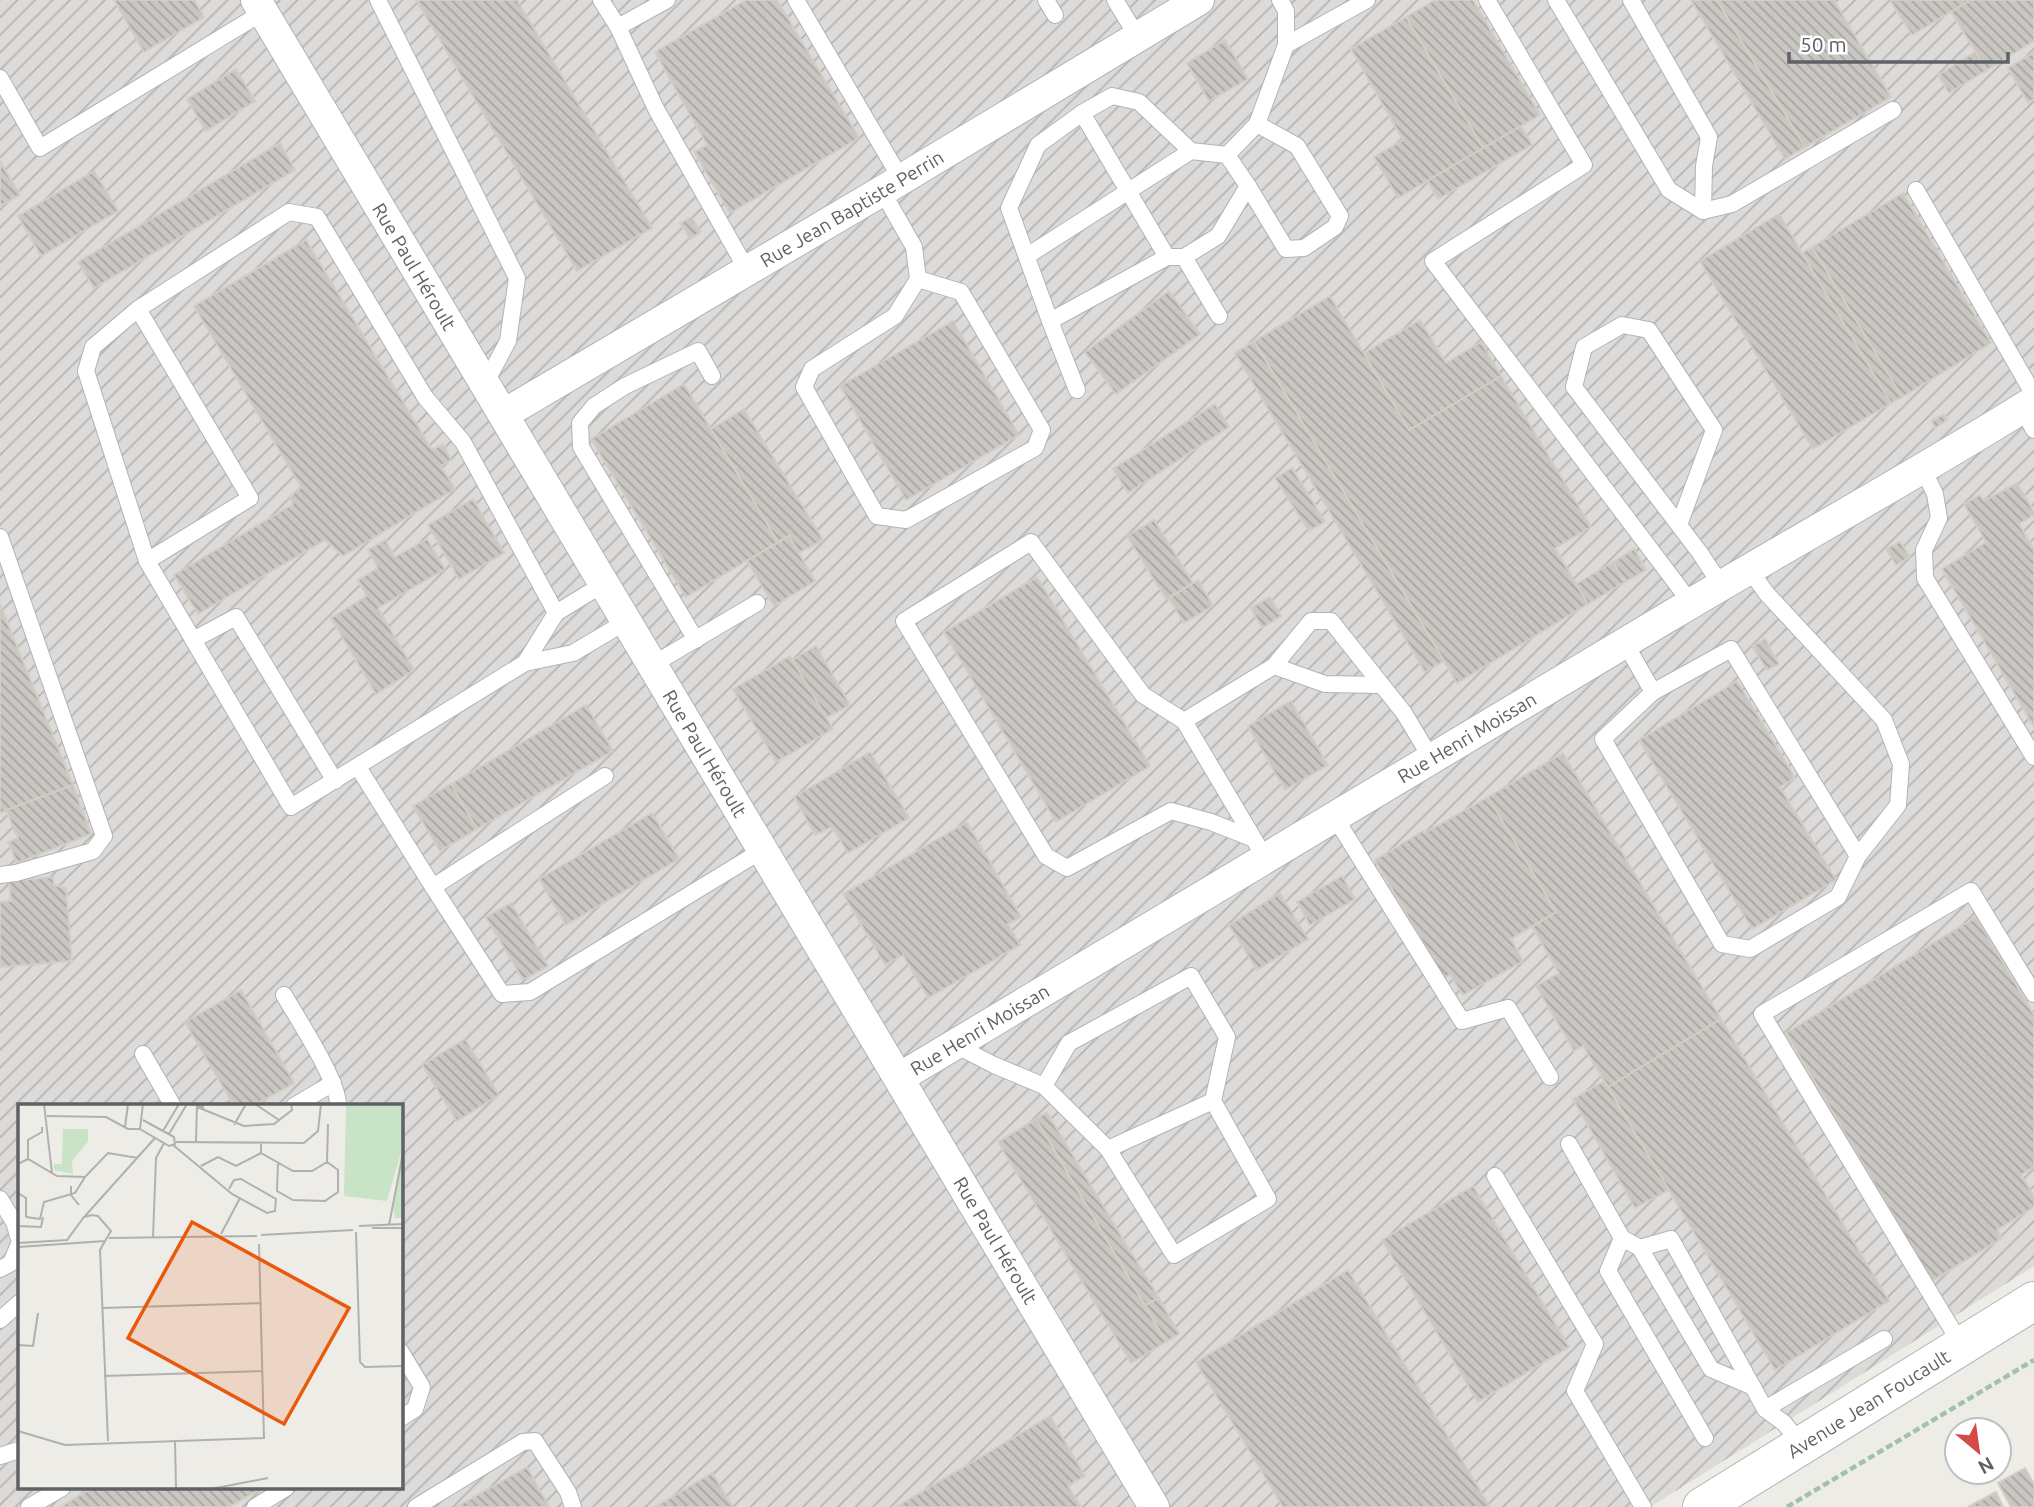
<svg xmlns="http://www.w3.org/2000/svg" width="2034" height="1507" font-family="Ubuntu,sans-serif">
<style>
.industrial{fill:url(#industrial-furrows);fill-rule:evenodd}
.building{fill:url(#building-back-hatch);stroke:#d2cec5;stroke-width:2}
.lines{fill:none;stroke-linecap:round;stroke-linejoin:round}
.lane-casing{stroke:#b2b3b7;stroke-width:18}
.street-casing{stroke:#b2b3b7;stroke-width:32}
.secondary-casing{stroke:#b3b5b9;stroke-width:40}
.path{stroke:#a0c3a8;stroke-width:4.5;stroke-dasharray:7 3.5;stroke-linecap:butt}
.lane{stroke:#fff;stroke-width:16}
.street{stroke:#fff;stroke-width:30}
.secondary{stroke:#fff;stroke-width:38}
.labels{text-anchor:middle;stroke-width:7;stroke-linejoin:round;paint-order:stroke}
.street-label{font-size:19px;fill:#5e6165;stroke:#fff}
.inset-road{fill:none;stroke:#b0b0af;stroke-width:2}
.view{fill:#e8590c;fill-opacity:0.15;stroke:#e8590c;stroke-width:3.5}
.inset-edge{fill:none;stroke:#5e6165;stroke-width:3.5}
</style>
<defs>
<pattern id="industrial-furrows" width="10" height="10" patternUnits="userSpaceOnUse" patternTransform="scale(1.75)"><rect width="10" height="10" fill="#dddbd9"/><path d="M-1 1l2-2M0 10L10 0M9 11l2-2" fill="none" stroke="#b6b5b4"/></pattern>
<pattern id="building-back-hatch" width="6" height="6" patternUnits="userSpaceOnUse" patternTransform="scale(1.75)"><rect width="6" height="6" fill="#cac7c3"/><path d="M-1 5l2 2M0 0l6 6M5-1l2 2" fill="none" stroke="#a7a5a2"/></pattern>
</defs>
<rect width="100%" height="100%" fill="#eeece7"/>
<path class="industrial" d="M0 0H2034V1266L1650 1507H0ZM19 1106H401V1488H19Z"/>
<g class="building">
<path d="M114 0H194L204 17 144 52Z"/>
<path d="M416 0H517L652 228 577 271Z"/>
<path d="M746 0H777L859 138 730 213 694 152 707 145 655 52Z"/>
<path d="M1435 0H1473L1540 115 1483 148 1406 17Z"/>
<path d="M1691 0H1717L1805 147 1785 159Z"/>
<path d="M1717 0H1834L1891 97 1805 147Z"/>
<path d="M1890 0H1971L1912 35Z"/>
<path d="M1971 0H2034V41L1987 70 1951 12Z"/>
<path d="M1406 17 1483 148 1398 198 1374 157 1403 140 1351 49Z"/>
<path d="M1225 40 1248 79 1209 101 1187 63Z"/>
<path d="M1975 52 1987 70 1949 93 1938 75Z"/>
<path d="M2034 52V99L2028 103 2008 68Z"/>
<path d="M236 69 255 101 206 131 187 99Z"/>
<path d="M1521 126 1532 145 1438 199 1427 181Z"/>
<path d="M280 143 295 170 94 288 78 262Z"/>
<path d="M0 161 20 195 0 206Z"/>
<path d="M94 171 118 211 41 256 18 216Z"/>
<path d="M1903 193 1991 343 1902 397 1812 247Z"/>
<path d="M1779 214 1891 403 1813 449 1700 261Z"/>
<path d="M691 217 701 232 690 239 680 223Z"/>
<path d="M306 240 432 450 443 444 451 460 441 466 455 489 343 556 325 540 198 614 174 575 293 504 289 497 301 487 194 306Z"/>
<path d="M1812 247 1902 397 1891 403 1802 253Z"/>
<path d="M1169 291 1200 334 1116 394 1085 352Z"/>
<path d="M1330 296 1409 430 1501 376 1591 527 1555 548 1588 604 1457 683 1254 341Z"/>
<path d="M1420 320 1446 363 1481 342 1501 376 1409 430 1364 353Z"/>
<path d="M953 321 1019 435 906 500 840 386Z"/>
<path d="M1254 341 1444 661 1425 672 1235 353Z"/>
<path d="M684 384 778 542 686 597 591 439Z"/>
<path d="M1215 404 1229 427 1128 493 1113 469Z"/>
<path d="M744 409 823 540 799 553 789 536 778 542 711 429Z"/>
<path d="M1944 414 1947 420 1935 428 1932 421Z"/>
<path d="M1292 468 1325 522 1309 531 1275 478Z"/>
<path d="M2017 483 2034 512V515L2019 524 2034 549V727L1942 569 1986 542 1964 504 1980 495 1984 501Z"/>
<path d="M473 499 504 553 459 579 428 525Z"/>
<path d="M1154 520 1193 583 1166 599 1127 536Z"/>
<path d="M789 536 815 581 774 606 747 561Z"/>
<path d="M427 539 445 569 378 608 414 670 376 694 331 618 367 596 358 580 378 568 368 550 385 540 395 557Z"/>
<path d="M1900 542 1910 557 1896 565 1886 549Z"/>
<path d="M1634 549 1646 570 1625 582 1613 562Z"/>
<path d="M1613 562 1625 582 1588 604 1576 584Z"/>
<path d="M1037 577 1150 766 1056 822 944 632Z"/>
<path d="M1198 580 1213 606 1184 623 1169 598Z"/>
<path d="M1270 597 1281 616 1262 628 1251 608Z"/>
<path d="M0 604 73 785 0 813Z"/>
<path d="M1765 639 1779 664 1767 670 1752 646Z"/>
<path d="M816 646 850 705 826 718 792 660Z"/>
<path d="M790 656 833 729 776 762 733 689Z"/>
<path d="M1737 681 1795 778 1780 787 1836 880 1752 929 1639 740Z"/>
<path d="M1291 701 1328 765 1285 790 1248 726Z"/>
<path d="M586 705 613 751 477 829 451 784Z"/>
<path d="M870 752 909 818 848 853 832 827 815 835 794 797Z"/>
<path d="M1563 753 1721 1019 1608 1087 1583 1046 1574 1051 1536 986 1559 973 1532 927 1556 912 1488 797Z"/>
<path d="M451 784 477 829 440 851 413 806Z"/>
<path d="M73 785 91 834 17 863 8 842 18 838 6 810Z"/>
<path d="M1488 797 1556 912 1511 939 1523 961 1463 995 1450 975 1444 978 1375 860 1423 831 1424 833Z"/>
<path d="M652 813 679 859 566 925 539 879Z"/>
<path d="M967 822 1021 917 1008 924 1020 945 928 998 903 955 885 965 843 894Z"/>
<path d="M1342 876 1355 899 1310 925 1297 902Z"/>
<path d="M53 877 54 885 66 888 72 961 0 967V902L11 901 9 881Z"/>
<path d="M1280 893 1308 939 1257 970 1229 925Z"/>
<path d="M511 903 548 966 523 980 486 917Z"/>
<path d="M1976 917 2034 1015V1167L2021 1175 2034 1196V1207L1997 1230 2002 1238 1932 1281 1786 1033Z"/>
<path d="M241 990 294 1083 253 1106H234L185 1022Z"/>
<path d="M1721 1019 1889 1301 1775 1370 1608 1087Z"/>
<path d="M465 1039 499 1095 457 1121 422 1065Z"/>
<path d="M1604 1081 1669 1190 1635 1208 1573 1099Z"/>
<path d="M1047 1112 1120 1234 1159 1298 1145 1305 1036 1119Z"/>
<path d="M1036 1119 1166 1342 1131 1363 998 1142Z"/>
<path d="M1473 1186 1569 1347 1478 1402 1382 1240Z"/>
<path d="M1348 1270 1490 1507H1283L1196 1362Z"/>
<path d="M1159 1298 1179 1334 1166 1342 1145 1305Z"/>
<path d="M1050 1416 1085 1476 1068 1486 1081 1507H896Z"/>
<path d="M527 1467 549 1507H456Z"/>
<path d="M2025 1468 2034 1484V1507H2011L1998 1483Z"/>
<path d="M712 1473 733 1507H655Z"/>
<path d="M92 1488H262L229 1507H60Z"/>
<path d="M1996 1492 2003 1507H1968Z"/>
</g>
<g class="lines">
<g class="lane-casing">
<g id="lane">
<path d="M378 0 517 278 508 341 485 384"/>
<path d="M601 0 618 27 656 109 747 270"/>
<path d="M796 0 901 179"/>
<path d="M1046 0 1055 15"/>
<path d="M1115 0 1137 36"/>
<path d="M1487 0 1584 165 1433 261 1691 603"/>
<path d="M1556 0 1669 190 1703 211 1732 204 1893 110"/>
<path d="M1631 0 1709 137 1704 166 1703 211"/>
<path d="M618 27 667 0"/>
<path d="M1286 45 1367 0"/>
<path d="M0 78 40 148 263 12"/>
<path d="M1112 96 1139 102 1191 151 1227 155 1248 186 1218 236 1184 257H1167L1050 321 1009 208 1038 145 1082 113Z"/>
<path d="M1082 113 1167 257"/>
<path d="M1227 155 1257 124 1286 45V11L1280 0"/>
<path d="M1248 186 1286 249 1304 248 1335 227 1340 216 1297 146 1257 124"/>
<path d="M1916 190 2034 395"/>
<path d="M882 191 914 247 918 279 895 316 812 369 804 387 877 516 906 520 1035 448 1042 430 961 292 918 279"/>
<path d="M1027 256 1191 151"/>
<path d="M1184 257 1219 316"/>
<path d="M138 309 250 498 147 561"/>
<path d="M1050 321 1077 390"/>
<path d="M2022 409 2034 430"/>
<path d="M1923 469 1935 494 1939 518 1924 550 1925 578 2034 757"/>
<path d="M1679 525 1714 430 1649 330 1622 325 1584 347 1574 387 1700 553 1721 585"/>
<path d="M0 537 104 836 93 851 16 873 0 875"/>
<path d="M1749 569 1767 594 1884 720 1901 764 1898 805 1858 856 1838 897 1750 949 1722 944 1603 739 1653 692 1731 649 1858 856"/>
<path d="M556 613 463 442 425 397 317 217 289 212 138 309 93 347 86 371 147 561 291 807 525 663 573 653 627 621"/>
<path d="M193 640 236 617 335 781"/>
<path d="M696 640 581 447 580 423 594 406 625 386 698 351 712 376"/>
<path d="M1625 643 1653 692"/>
<path d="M525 663 556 613 605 583"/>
<path d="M652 665 757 603"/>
<path d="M1274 666 1311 621H1331L1404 713 1431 758"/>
<path d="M1184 721 1274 666 1325 684 1381 685"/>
<path d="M358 767 433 887 605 776"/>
<path d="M1334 816 1462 1021 1508 1008 1550 1077"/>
<path d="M1254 839 1211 822 1171 811 1067 868 1046 856 904 621 1031 542 1143 695 1184 721 1254 839 1264 857"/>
<path d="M433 887 502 994 530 992 761 851"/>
<path d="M284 995C297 1018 340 1083 338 1106"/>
<path d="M955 1045 994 1065 1044 1086 1108 1149 1174 1255 1268 1199 1213 1101 1227 1037 1191 976 1069 1043 1044 1086"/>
<path d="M143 1054 173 1106"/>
<path d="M294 1106 333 1083"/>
<path d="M1569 1144 1622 1238 1640 1248 1671 1239 1765 1409 1784 1423 1802 1445"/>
<path d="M1108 1149 1213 1101"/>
<path d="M1495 1176 1595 1344 1575 1391 1643 1507"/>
<path d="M0 1199 14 1222 19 1239"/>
<path d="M1622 1238 1608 1271 1705 1438"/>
<path d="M1640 1248 1711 1369 1753 1387"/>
<path d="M0 1269 11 1263 19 1244"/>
<path d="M0 1320 19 1303"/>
<path d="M1962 1346 1762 1014 1971 891 2034 994"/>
<path d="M401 1352 422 1387 415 1409 401 1418"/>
<path d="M1765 1409 1884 1339"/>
<path d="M0 1456 19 1450"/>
<path d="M29 1507 62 1488"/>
<path d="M255 1507 286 1488"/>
<path d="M416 1507 523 1442 535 1441 568 1492 573 1507"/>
</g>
</g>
<g class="street-casing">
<g id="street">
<path id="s1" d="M256 0C554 503 856 1004 1154 1507"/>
<path id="s2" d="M504 414 882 191 1199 0"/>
<path id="s3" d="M899 1078C1156 924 1412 770 1668 617 1790 544 1914 476 2034 401"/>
</g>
</g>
<g class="secondary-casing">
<g id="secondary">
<path id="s4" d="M1702 1507 2034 1301"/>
</g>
</g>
<path class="path" d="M1787 1507 2034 1360"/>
<use href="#lane" class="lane"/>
<use href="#street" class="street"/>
<use href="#secondary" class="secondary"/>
</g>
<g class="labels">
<g class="street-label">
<text dy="7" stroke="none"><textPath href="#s2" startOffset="404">Rue Jean Baptiste Perrin</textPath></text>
<text dy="7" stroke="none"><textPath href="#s1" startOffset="310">Rue Paul Héroult</textPath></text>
<text dy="7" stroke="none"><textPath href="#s3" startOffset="662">Rue Henri Moissan</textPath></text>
<text dy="7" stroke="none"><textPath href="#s1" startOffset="877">Rue Paul Héroult</textPath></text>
<text dy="7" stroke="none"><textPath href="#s3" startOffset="94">Rue Henri Moissan</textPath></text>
<text dy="7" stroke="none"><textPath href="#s1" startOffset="1444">Rue Paul Héroult</textPath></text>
<text dy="7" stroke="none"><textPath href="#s4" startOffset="196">Avenue Jean Foucault</textPath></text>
</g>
</g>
<g transform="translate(18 1104)">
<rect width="385" height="385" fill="#eeece7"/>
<path d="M328 0H385L384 45 369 97 326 92ZM45 25H70V38L54 57 55 70 36 66V60H44Z" fill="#c8e3c6"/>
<path d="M385 37V114H377L375 101Z" fill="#c8e3c6"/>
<path class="inset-road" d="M26 0 34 69M125 0 122 25 151 42 157 40 156 33 125 16M237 0 261 16M179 3 226 22 256 20 274 6 273 0M29 12 88 13 110 25H122M216 21 228 0M107 23 110 0M145 27 161 0M151 30 169 0M158 38 286 39 300 27 303 0M178 38 179 1 185 4 184 0M243 39V49L275 67H294L309 58M155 41 214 90 249 109 257 107 258 95 223 75 216 76 211 85M10 55V36L24 28V23M260 58 259 87 275 96 307 97 320 88V66L309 58M309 58 310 20M0 60 10 55 39 72 67 73 90 49 120 54M183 62 200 53 218 62 243 49M53 82V91L61 101M0 89 8 94V113M67 112 137 34M8 113 22 115 26 98 57 89 67 73M371 121 385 49M0 122 23 123 25 113M341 122 385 120M354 124H385M338 128 342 258 347 263 385 262M203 130 222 94M243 131 335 126M135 133 138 54 146 39M91 134 239 132M87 137 82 146 90 337M0 139 49 136 66 113 74 111 80 112 93 127 87 137 0 143M85 204 243 199M0 241 15 242 20 209M86 272 245 267M0 327 47 341 246 334 241 140M157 337 158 385M193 385 250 374"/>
<path class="view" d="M174 118 331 204 266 320 110 234Z"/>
<rect width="385" height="385" class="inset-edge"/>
</g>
<g transform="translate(1978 1451) rotate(151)"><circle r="33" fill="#ffffff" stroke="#bfc0c1" stroke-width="2"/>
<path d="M0-5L12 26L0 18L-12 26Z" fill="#d54a46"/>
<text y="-10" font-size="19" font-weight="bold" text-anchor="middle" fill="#5e6165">N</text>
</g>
<path d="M1789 52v10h219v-10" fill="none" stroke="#5e6165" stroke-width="3.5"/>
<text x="1800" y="52" font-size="21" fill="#5e6165" stroke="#ffffff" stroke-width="5" paint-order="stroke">50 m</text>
</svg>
